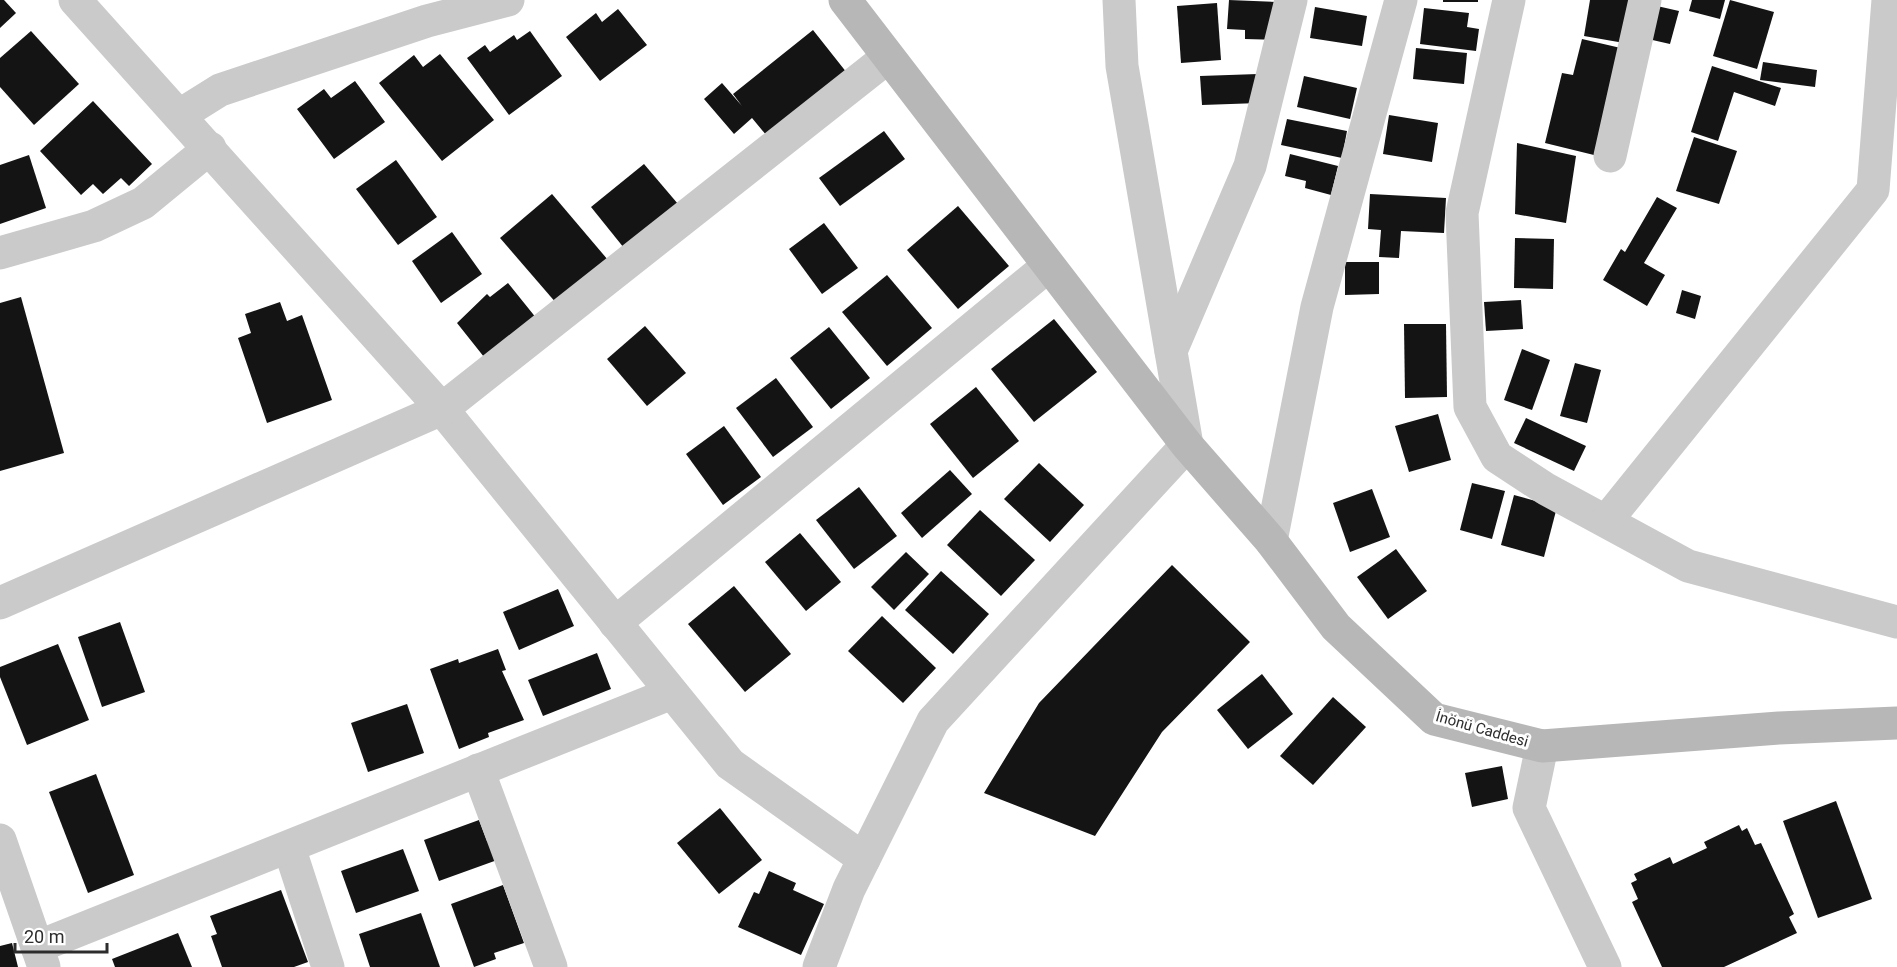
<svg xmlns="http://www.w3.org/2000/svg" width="1897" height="967" font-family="Roboto,sans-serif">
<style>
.building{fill:#141414}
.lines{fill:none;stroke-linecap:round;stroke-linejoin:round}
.street{stroke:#cacaca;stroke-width:33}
.secondary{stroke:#b7b7b7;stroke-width:33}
.labels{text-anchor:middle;stroke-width:6;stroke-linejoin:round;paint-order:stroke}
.street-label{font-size:15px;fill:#2d2d2d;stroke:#fff}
</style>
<rect width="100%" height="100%" fill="#fff"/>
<g class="building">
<path d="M0 0H4L16 13 0 28Z"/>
<path d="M1229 0 1278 2 1276 40 1245 39V30L1227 29Z"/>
<rect x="1443" y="0" width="35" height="2"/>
<path d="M1590 0H1631L1624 43 1584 36Z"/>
<path d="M1692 0H1725L1720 19 1689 11Z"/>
<path d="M1730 0 1774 12 1757 69 1713 56Z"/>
<path d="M1217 3 1221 60 1181 63 1177 6Z"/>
<path d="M1657 6 1679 11 1670 44 1648 39Z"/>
<path d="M1315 7 1367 16 1362 46 1310 38Z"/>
<path d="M1424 8 1469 13 1467 27 1479 29 1476 51 1420 44Z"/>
<path d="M618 9 647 45 600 81 566 37 596 13 602 22Z"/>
<path d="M813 30 847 73 767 136 752 118 734 134 704 99 722 83 742 106 733 94Z"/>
<path d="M31 31 79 84 34 125 0 87V58Z"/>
<path d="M530 31 562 76 509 115 467 58 485 45 490 52 514 35 517 40Z"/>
<path d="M1582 39 1625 49 1598 156 1545 143 1562 73 1573 75Z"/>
<path d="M1416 48 1467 53 1464 84 1413 79Z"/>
<path d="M440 54 494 120 442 161 379 83 414 55 423 67Z"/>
<path d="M1763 62 1817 70 1815 87 1760 80Z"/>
<path d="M1712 66 1781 88 1775 106 1734 92 1718 141 1691 132Z"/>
<path d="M1258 74 1259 103 1202 105 1200 76Z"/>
<path d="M1304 76 1357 88 1350 119 1297 107Z"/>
<path d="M355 81 385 122 334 159 297 109 324 89 331 98Z"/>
<path d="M93 101 152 164 129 186 121 178 103 194 93 184 81 195 40 151Z"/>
<path d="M1389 115 1438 123 1432 162 1383 154Z"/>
<path d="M1287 119 1347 131 1342 158 1281 145Z"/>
<path d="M884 131 905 159 840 206 819 178Z"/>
<path d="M1694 137 1737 151 1719 204 1676 191Z"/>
<path d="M1517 143 1576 156 1566 223 1515 214Z"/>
<path d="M1290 154 1338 166 1331 195 1305 188 1306 181 1285 176Z"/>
<path d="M29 155 46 208 0 224V165Z"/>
<path d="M396 160 437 217 398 245 356 189Z"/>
<path d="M644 164 678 204 624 248 591 207Z"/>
<path d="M552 194 608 260 557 304 500 238Z"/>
<path d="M1370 194 1446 198 1444 233 1401 231 1399 258 1379 257 1381 230 1368 229Z"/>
<path d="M1657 197 1677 208 1644 263 1665 275 1647 306 1603 280 1621 249 1625 252Z"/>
<path d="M958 206 1009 266 958 309 907 250Z"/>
<path d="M824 223 858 268 822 294 789 249Z"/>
<path d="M452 232 482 274 441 303 412 261Z"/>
<path d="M1515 238 1554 239 1553 289 1514 288Z"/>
<path d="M1345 262H1379V294L1345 295Z"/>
<path d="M887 275 932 328 887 366 842 312Z"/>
<path d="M508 283 537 319 488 362 457 323 487 294 490 297Z"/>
<path d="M1682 290 1701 296 1695 319 1676 313Z"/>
<path d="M21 297 64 453 0 471V303Z"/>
<path d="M1521 300 1523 329 1486 331 1484 302Z"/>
<path d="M280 302 287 321 302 315 332 400 267 423 238 338 251 333 245 314Z"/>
<path d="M1054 319 1097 372 1034 422 991 369Z"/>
<path d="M1404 324H1446L1447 397 1405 398Z"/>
<path d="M645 326 686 373 647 406 607 359Z"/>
<path d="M829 327 870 378 831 409 790 358Z"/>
<path d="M1522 349 1550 360 1532 410 1504 400Z"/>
<path d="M1575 363 1601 370 1587 423 1560 416Z"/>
<path d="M776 378 813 427 773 457 736 408Z"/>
<path d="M976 387 1019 441 973 478 930 424Z"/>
<path d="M1438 414 1451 460 1409 472 1395 426Z"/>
<path d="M1526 418 1586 446 1574 471 1514 443Z"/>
<path d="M724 426 761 477 723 505 686 454Z"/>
<path d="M1039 463 1084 505 1050 542 1004 499Z"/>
<path d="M950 470 972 494 922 538 901 513Z"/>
<path d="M1472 483 1505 491 1492 539 1460 530Z"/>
<path d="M859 487 897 536 854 569 816 520Z"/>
<path d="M1372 489 1390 537 1350 552 1333 503Z"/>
<path d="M1514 495 1557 507 1544 557 1501 545Z"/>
<path d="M980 510 1035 560 1001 596 947 545Z"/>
<path d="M800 533 841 582 806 611 765 562Z"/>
<path d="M1396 549 1427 591 1388 619 1357 577Z"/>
<path d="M906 552 929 574 894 610 871 587Z"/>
<path d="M1172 565 1250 642 1162 732 1095 836 984 793 1039 703Z"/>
<path d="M941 571 989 614 953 654 905 610Z"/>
<path d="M734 586 791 654 745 692 688 624Z"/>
<path d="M558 589 574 626 519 650 503 612Z"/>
<path d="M882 616 936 668 903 703 848 651Z"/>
<path d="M120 622 145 692 102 707 78 637Z"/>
<path d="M58 644 89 720 27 745 0 677V667Z"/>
<path d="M498 649 506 670 502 671 524 720 488 733 489 737 459 749 430 669 458 659 459 663Z"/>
<path d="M597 653 611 689 543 716 528 680Z"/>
<path d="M1262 674 1293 714 1248 749 1217 710Z"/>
<path d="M1333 697 1366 727 1313 785 1280 756Z"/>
<path d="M407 704 424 753 368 772 351 723Z"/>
<path d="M1502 766 1508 799 1472 807 1465 773Z"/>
<path d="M96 774 134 875 88 893 49 792Z"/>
<path d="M1836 801 1872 899 1818 918 1783 821Z"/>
<path d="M720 808 762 860 719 894 677 843Z"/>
<path d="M479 820 487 841 500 859 439 881 424 840Z"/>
<path d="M1739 825 1742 831 1747 828 1755 845 1761 843 1794 914 1789 917 1797 933 1724 967H1662L1632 902 1638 899 1631 883 1637 880 1634 874 1670 857 1673 864 1707 848 1704 842Z"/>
<path d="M403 849 419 891 356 913 341 871Z"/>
<path d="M769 871 796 883 793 890 824 904 801 955 738 927 754 892 759 894Z"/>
<path d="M503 885 524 943 494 953 496 959 474 967 451 904Z"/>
<path d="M281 890 308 962 294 967H222L211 936 217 934 210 916Z"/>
<path d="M421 913 440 967H370L359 934Z"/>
<path d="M178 933 192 967H115L112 959Z"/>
<path d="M12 943 18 967H0V946Z"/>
</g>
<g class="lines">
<g class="street">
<path d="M75 0 442 409 730 764 864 859"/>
<path d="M1509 0 1462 213 1470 407 1497 457 1546 489 1688 566 1897 622"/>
<path d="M180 115 220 90 427 21 508 0"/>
<path d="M1610 156 1645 0"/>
<path d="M0 253 94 226 143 203 210 148"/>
<path d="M1171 351 1250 166 1291 0"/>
<path d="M1607 520 1873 190 1888 0"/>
<path d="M1271 541 1317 307 1401 0"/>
<path d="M0 603 442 409 888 57"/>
<path d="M615 623 1048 266"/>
<path d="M1542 746 1529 808 1605 967"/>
<path d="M478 770 551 967"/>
<path d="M0 840 44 967"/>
<path d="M289 847 328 967"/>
<path d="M37 947 672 693"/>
<path d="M819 967 849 889 933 721 1187 445 1122 66 1119 0"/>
</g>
<path class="secondary" d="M845 0 1187 445 1271 541 1336 627 1434 719 1542 746 1779 728 1897 723"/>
</g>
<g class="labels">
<g class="street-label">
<text transform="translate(1482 729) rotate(16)" y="5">İnönü Caddesi</text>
</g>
</g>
<path d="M15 943v9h92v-9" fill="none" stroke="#2d2d2d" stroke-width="3"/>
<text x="24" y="943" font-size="18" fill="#2d2d2d" stroke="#ffffff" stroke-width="4.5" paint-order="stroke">20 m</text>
</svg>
